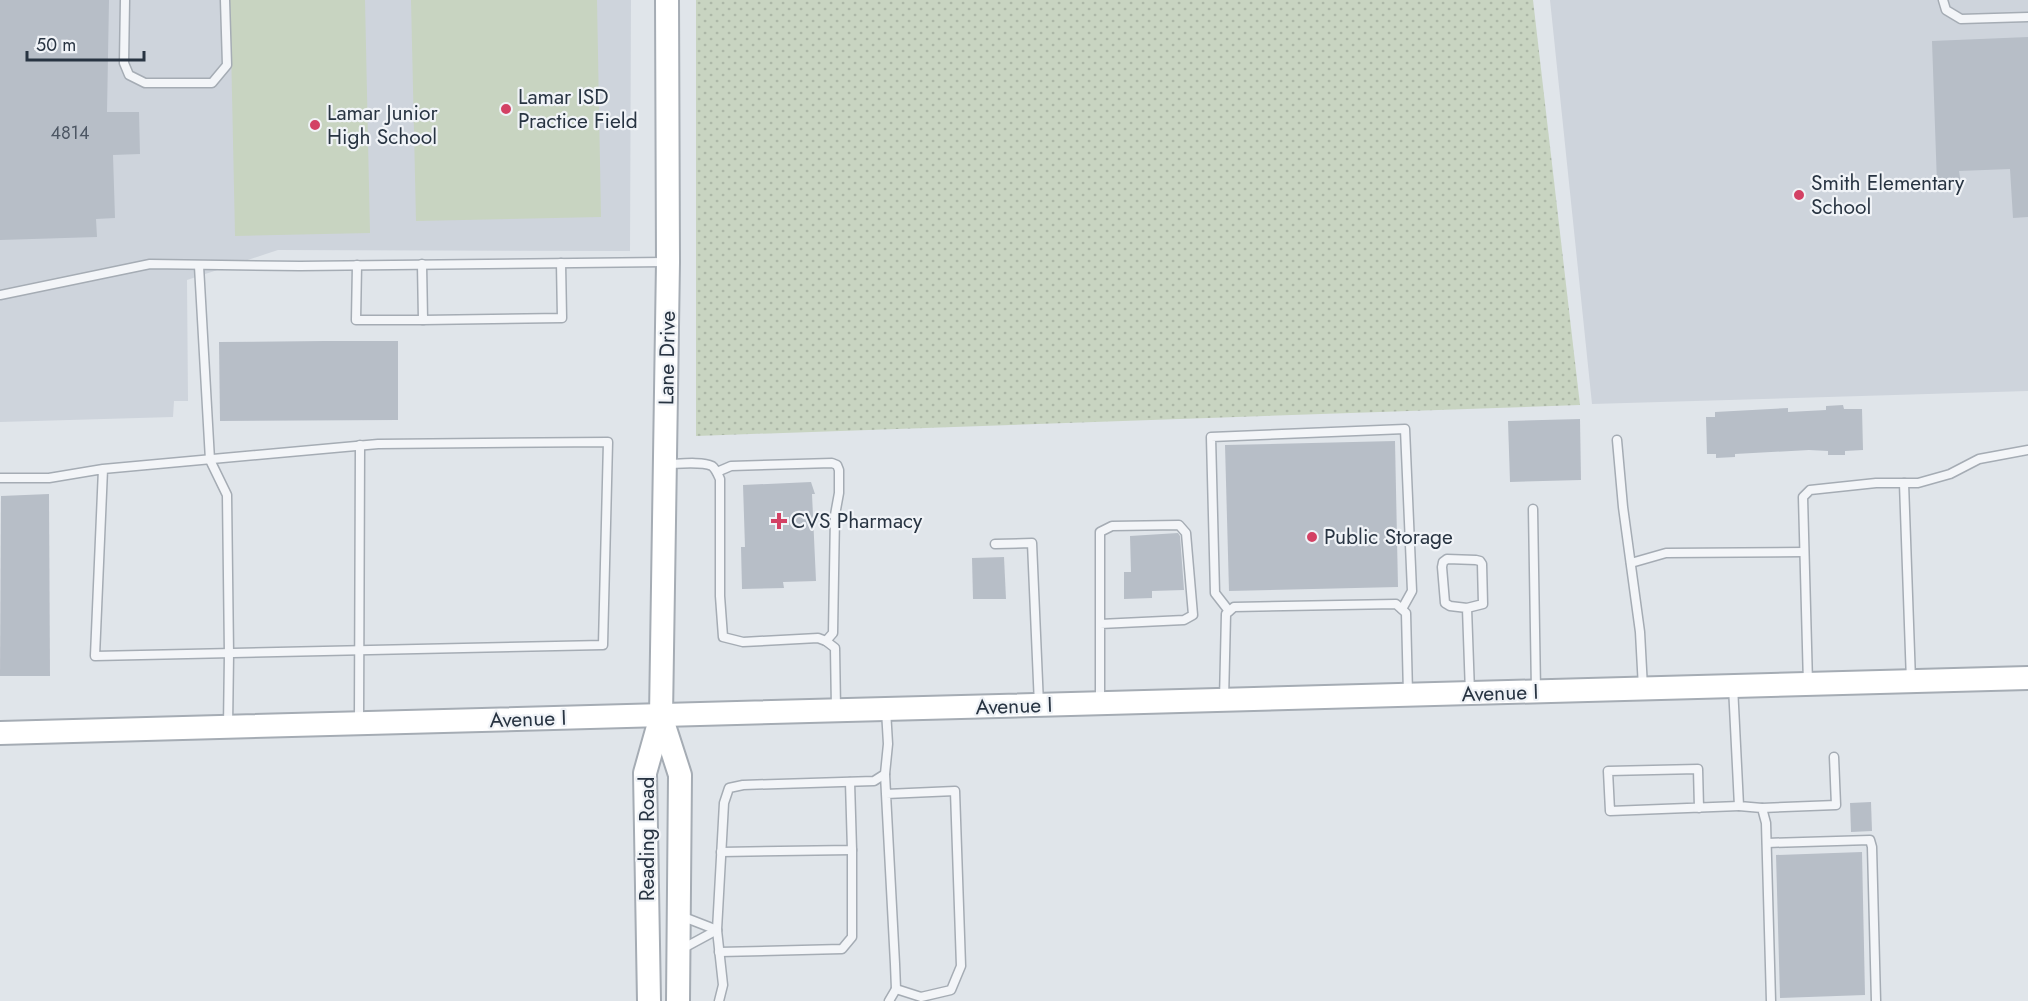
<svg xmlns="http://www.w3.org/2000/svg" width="2028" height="1001" font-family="Jost,sans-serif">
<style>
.built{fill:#ced4dc}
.grass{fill:url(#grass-dots)}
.green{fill:#c8d4c1}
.building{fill:#b7bec7}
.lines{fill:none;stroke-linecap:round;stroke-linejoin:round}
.service-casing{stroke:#a5acb4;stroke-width:11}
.secondary-casing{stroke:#a5acb4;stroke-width:26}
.service{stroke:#f3f5f8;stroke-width:8}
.secondary{stroke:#fff;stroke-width:22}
.poi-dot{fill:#d34164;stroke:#f0f3f7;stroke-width:2}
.labels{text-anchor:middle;stroke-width:4.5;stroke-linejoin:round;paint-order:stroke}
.number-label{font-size:18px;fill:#4c5663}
.poi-label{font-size:21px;fill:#283442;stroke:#f0f3f7;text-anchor:start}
.street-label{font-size:21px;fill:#283442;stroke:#f0f3f7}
</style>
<defs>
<pattern id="grass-dots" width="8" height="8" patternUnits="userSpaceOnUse" patternTransform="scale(1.5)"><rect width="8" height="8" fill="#c8d4c1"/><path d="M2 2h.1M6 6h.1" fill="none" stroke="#acb7a7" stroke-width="1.8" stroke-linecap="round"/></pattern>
</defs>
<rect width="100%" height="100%" fill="#e0e5ea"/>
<g class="built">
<path d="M0 0H631L630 251 278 250 187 280 188 401H174L173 417 0 422Z"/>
<path d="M1550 0H2028V391L1592 404Z"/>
</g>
<path class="grass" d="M696 0H1533L1580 405 696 436Z"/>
<g class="green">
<path d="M230 0H365L370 233 235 236Z"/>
<path d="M411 0H597L601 217 416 221Z"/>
</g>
<g class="building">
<path d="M0 0H109L107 112H139L140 154 113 155 115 218 96 219 97 237 0 240Z"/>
<path d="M2028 37V217L2013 218 2010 169 1959 171 1961 184H1937L1932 41Z"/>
<path d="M325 341H398V420L220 421 219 342Z"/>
<path d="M1843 405 1844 409H1862L1863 450 1845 451V455H1828V451L1809 450 1735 454V457L1716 458V454H1707L1706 417H1715V412L1788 408V412L1826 410V406Z"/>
<path d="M1580 419 1581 480 1510 482 1508 421Z"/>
<path d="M1395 441 1398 587 1229 591 1225 445Z"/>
<path d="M811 482 815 494H812L816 581 783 582 784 588 742 589 741 547H745L743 485Z"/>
<path d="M49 494 50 676H0L1 496Z"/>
<path d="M1178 533 1180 536 1184 590 1152 591V598L1124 599V572H1131L1130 536Z"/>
<path d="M1004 557 1006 599H973L972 558Z"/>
<path d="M1871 802 1872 831 1851 832 1850 803Z"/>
<path d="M1862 852 1865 995 1780 998 1776 855Z"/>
</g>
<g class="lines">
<g class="service-casing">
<g id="service">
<path d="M125 0 124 63 129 75 145 83H212L227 65 225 0"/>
<path d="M1943 0 1946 10 1961 19 2028 17"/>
<path d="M422 264 423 320 562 318 561 263"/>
<path d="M357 265 356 320H423"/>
<path d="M199 266 210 460 227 495 229 654 228 727"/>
<path d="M0 295 150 264 300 266 665 262"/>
<path d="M1617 440 1623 507 1640 632 1643 688"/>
<path d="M666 464C677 464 702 461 712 466 716 469 718 475 720 479V596L723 637 743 642 818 638 826 641 835 648 836 709"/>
<path d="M717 472 731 466 832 463 837 465 839 470V493L835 515 833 633 826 641"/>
<path d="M0 478H49L103 469 378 444 608 442 603 645 95 656 103 469"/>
<path d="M1904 483 1911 681"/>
<path d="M1533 509 1536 691"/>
<path d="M995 544 1032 543 1039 705"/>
<path d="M1631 563 1666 553 1804 552"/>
<path d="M1467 608 1483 604 1482 564 1480 561 1476 560 1447 559 1443 562 1442 567 1445 603 1450 606 1467 608 1470 693"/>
<path d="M1229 611 1215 593 1211 437 1405 429 1412 591 1402 609"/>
<path d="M1100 624 1184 620 1193 615 1186 533 1179 525 1112 526 1100 532V703"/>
<path d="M1808 684 1803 497 1810 490 1876 483H1918L1950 474 1979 459 2028 450"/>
<path d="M1733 686 1739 806 1762 808 1766 823 1771 1001"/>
<path d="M1224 700 1226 614 1234 607 1396 604 1406 613 1408 694"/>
<path d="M359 721 360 445"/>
<path d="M885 774 886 794 895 964 896 989 921 997 951 990 961 966 955 791 886 794"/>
<path d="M1699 808 1698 769 1608 771 1610 811 1739 806"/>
<path d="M1762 808 1836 805 1834 757"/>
<path d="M1767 843 1870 840 1872 847 1876 1001"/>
<path d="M721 852 852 850 850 782"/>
<path d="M681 916 717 930"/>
<path d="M680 950 717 930"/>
<path d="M719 952 842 949 852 937V850"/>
<path d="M719 1001 723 985 717 930 724 803 729 788 743 785 874 781 885 774 888 744 886 710"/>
<path d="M889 1001 896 989"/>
</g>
</g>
<g class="secondary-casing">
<g id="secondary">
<path d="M661 716 680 775 678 1001"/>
<path d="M0 733 2028 678"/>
<path d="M649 1001 645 773 661 716 668 262 667 0"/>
</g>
</g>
<use href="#service" class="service"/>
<use href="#secondary" class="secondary"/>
</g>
<g class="poi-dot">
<circle cx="506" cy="109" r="6"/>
<circle cx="315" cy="125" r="6"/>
<circle cx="1799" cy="195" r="6"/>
<path d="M776 512h6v6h6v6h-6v6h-6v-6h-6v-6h6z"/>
<circle cx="1312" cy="537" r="6"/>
</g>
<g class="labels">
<g class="number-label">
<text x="70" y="139">4814</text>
</g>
<g class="poi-label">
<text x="518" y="104">Lamar ISD<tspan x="518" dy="24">Practice Field</tspan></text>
<text x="327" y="120">Lamar Junior<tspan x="327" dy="24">High School</tspan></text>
<text x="1811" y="190">Smith Elementary<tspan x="1811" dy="24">School</tspan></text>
<text x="791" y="528">CVS Pharmacy</text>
<text x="1324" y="544">Public Storage</text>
</g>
<g class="street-label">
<text transform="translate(667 358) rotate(-89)" y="7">Lane Drive</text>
<text transform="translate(1500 693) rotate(-2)" y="7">Avenue I</text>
<text transform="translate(1014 706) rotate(-2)" y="7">Avenue I</text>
<text transform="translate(528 719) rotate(-2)" y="7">Avenue I</text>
<text transform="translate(647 839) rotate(-90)" y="7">Reading Road</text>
</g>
</g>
<path d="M27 51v9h117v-9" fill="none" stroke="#283442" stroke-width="3"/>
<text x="36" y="51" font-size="18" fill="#283442" stroke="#f0f3f7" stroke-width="4.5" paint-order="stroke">50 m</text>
</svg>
